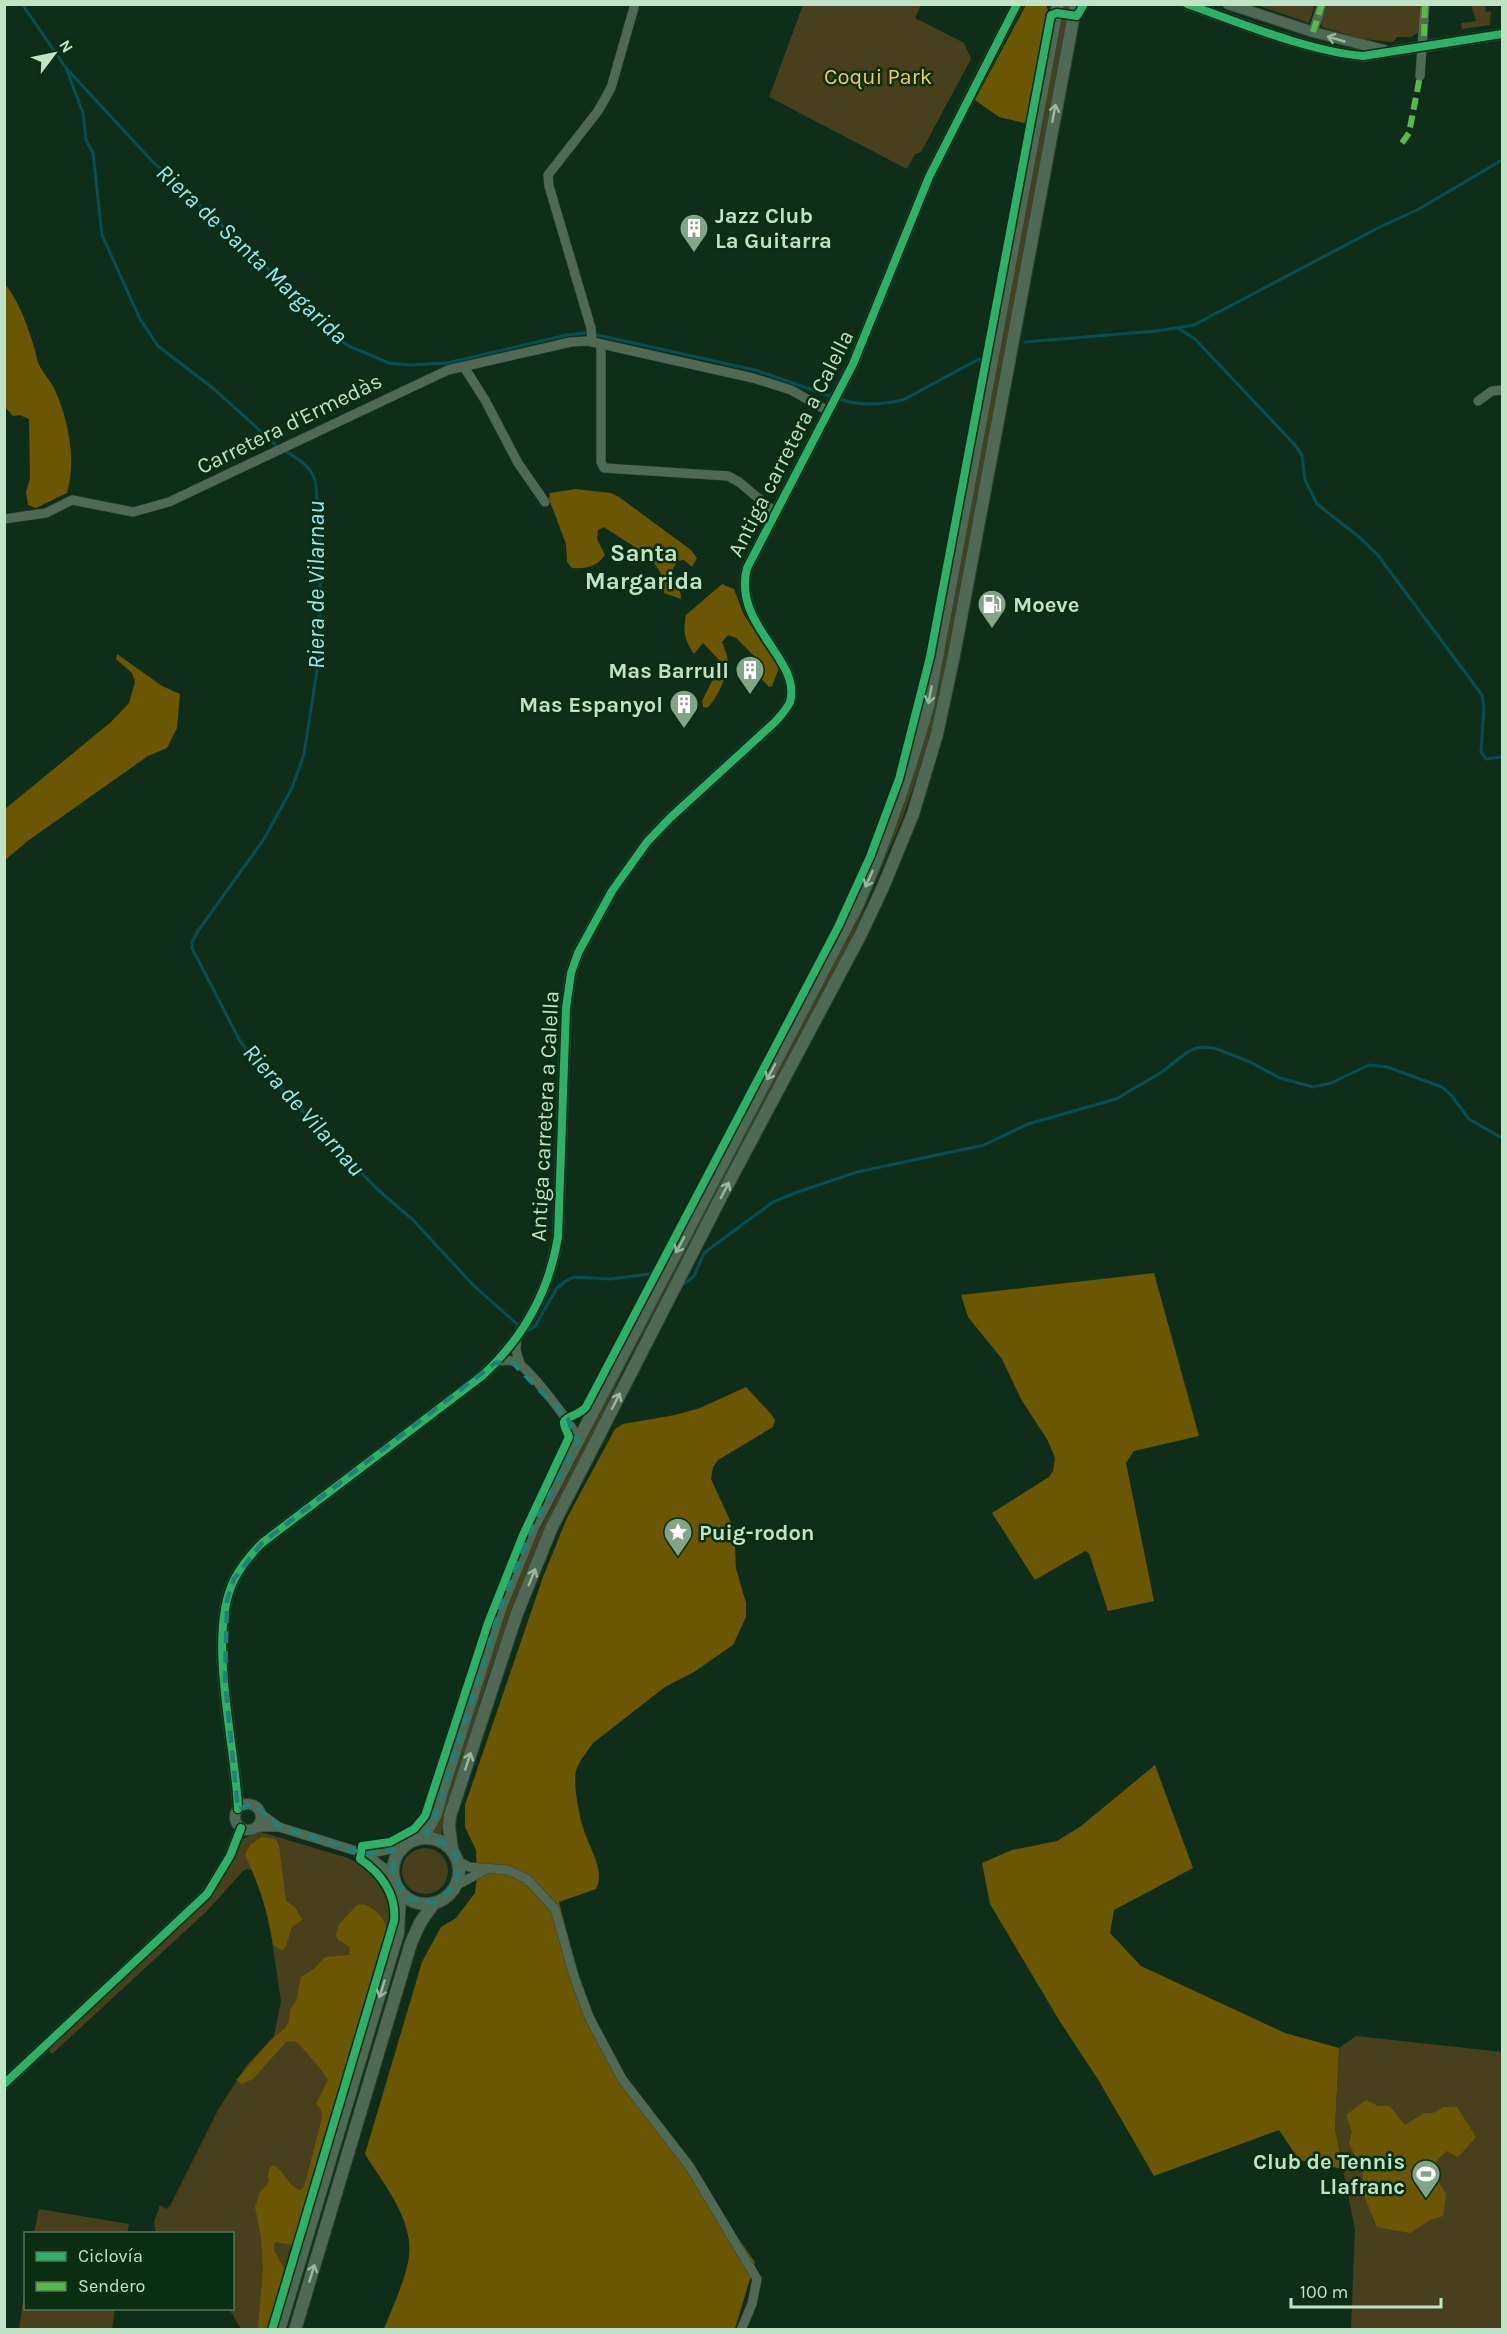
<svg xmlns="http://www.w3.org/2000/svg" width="1507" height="2334" font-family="Karla,sans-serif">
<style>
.green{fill:#48401c}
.forest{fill:#6a5603}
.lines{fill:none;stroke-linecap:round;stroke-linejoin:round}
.stream{stroke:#064e55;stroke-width:3}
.minor-casing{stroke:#304736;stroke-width:10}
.tertiary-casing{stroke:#304736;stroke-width:12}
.secondary-casing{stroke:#304736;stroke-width:14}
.minor{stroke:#506955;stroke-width:9}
.tertiary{stroke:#506955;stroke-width:10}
.secondary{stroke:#506955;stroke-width:12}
.quiet{stroke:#58b947;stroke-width:6;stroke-dasharray:12 6;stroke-linecap:butt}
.cycleway-casing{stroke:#092e12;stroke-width:11}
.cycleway{stroke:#2db169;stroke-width:8}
.oneway{stroke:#99b89e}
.marked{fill:none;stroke:#218177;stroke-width:4.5;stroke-dasharray:12 8;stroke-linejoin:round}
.labels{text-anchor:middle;stroke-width:5;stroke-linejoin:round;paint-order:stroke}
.park-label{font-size:22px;fill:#fecc3f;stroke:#092e12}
.poi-label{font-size:22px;font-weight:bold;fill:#c1e3c5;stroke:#092e12;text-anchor:start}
.street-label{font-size:22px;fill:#c1e3c5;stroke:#092e12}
.water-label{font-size:24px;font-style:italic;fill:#98e7f3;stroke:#092e12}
.neighbourhood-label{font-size:24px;font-weight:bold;fill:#c1e3c5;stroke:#092e12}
</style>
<rect width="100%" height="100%" fill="#0e2e19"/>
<g class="green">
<path d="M803 5H921L915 18 964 43 971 59 921 152 915 154 907 169 769 97Z"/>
<path d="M1064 5H1071L938 702 929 741 903 817 852 937 622 1373 531 1561 487 1680 444 1820 441 1835 430 1832 508 1601 526 1557 731 1156 911 780Z"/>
<path d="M1257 5H1315L1309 23Z"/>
<path d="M1327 5H1421L1419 32 1411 37H1397L1393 42 1363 39 1322 27 1321 21Z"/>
<path d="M1471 5H1485L1486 12 1491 11 1490 25 1462 29 1461 23 1476 21Z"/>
<path d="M257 1831 345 1857 366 1866 378 1876 390 1896 393 1916 269 2329H241L229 2309 232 2308V2234L156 2233 154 2222 160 2205 166 2209 170 2206 218 2110 247 2065 274 2036 281 2001 269 1921 258 1880 252 1870 247 1869 242 1872 208 1910 52 2054 46 2047 200 1907 242 1840Z"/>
<circle cx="425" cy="1871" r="23"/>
<path d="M1356 2036 1502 2052V2329H1351L1355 2230 1335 2129 1339 2048Z"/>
<path d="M39 2209 129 2224 127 2233H34Z"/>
<path d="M25 2288 26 2308 115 2309 112 2329H19Z"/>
</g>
<g class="forest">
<path d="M1026 5H1046L1049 13 1028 124 999 117 975 100Z"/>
<path d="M5 284C20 303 27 325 34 347 36 353 37 360 39 365 43 373 50 380 54 388 68 418 77 461 67 493L36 508 28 505 26 492 30 478 29 419 20 415 13 416 5 407Z"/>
<path d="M576 489 611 493 619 497 691 550 697 558 692 567 684 560 678 561 673 568C673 579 681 587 681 599L664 593C663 588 663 583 662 578 659 558 619 538 604 527L598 530 597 539 605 555C597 567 585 569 572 568L567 562 566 544 549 499 550 493Z"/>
<path d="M722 584 734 589 744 615 779 668 772 686 769 687 757 674 756 658 736 638 728 635 722 642C724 648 728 656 728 662 727 676 718 698 707 708L703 707 702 701 720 665V661L703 643 694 654C684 640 683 631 686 615Z"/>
<path d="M117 654 162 686 180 694 177 728 167 748 148 756 29 840 5 860V809L111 722 129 703 135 682 132 673 116 659Z"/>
<path d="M1154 1273 1199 1436 1134 1451 1126 1463 1154 1601 1108 1611 1089 1553 1085 1551 1035 1580 992 1513 1049 1477 1053 1471 1055 1458 1048 1441 1021 1399 1002 1359 968 1317 961 1295Z"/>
<path d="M746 1387 771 1414 775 1420 773 1427 718 1460 713 1467 711 1479 734 1529 736 1568 746 1603V1617L733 1645 694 1672 665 1687 593 1743C587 1752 579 1761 576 1771 573 1783 579 1815 583 1827 588 1846 606 1870 596 1889L559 1902 581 1987 620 2072 755 2262 735 2329H384C393 2305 413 2266 409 2241 405 2209 381 2180 365 2154L422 1962 441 1927 456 1918 475 1893 477 1877 476 1850 465 1827V1805L543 1577 567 1518 615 1429 623 1424 675 1415 700 1408Z"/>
<path d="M1155 1765 1193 1868 1114 1910 1110 1933 1141 1966 1285 2033 1339 2048 1335 2129 1343 2169 1299 2160 1279 2130 1154 2176 1099 2081 1059 2020 990 1904 982 1863 1012 1850 1057 1841 1081 1826Z"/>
<path d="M262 1837 275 1839 279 1845 286 1901 295 1907 302 1920 292 1927 286 1946 282 1951 273 1945C268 1913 259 1884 245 1855L250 1845Z"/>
<path d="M363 1904C378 1910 385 1918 388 1934L296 2240 291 2245 276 2242 274 2245V2250L286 2272 269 2329H258L263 2269 261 2238 255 2207 260 2192 269 2182 268 2175 270 2167 274 2165C285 2172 287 2185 300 2190L304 2187 322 2118 321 2110 316 2104 328 2080C326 2075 300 2044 296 2042 293 2041 289 2041 286 2042L253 2079 242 2084 236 2080 269 2042 286 2027 289 2021 290 2009C300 2000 297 1990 301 1977L315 1968 325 1957 349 1955 350 1947 337 1939 336 1934 339 1924 357 1905Z"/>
<path d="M1366 2100 1378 2106H1390L1405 2125 1424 2113H1433L1443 2107H1457L1476 2137 1458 2157 1447 2151 1437 2160V2180L1446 2194 1443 2216 1430 2220 1410 2233 1377 2227 1362 2191 1363 2174 1349 2143 1352 2132 1346 2115Z"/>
</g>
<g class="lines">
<g class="stream">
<path d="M22 4 66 68 152 161 313 310 334 336 349 346 389 363 410 365 447 363 567 335 585 333"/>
<path d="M66 68 83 113 86 140 93 153 102 235 140 319 158 346 214 389 278 447"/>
<path d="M1178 328 1195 339 1294 444 1302 455 1305 480 1317 504 1359 537 1377 554 1482 695 1484 708 1481 752 1486 759 1502 757"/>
<path d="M597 335 755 370 833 397"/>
<path d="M1025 342 1156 331 1194 325 1378 228 1419 209 1502 160"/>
<path d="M839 399C858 406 886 405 905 399L979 359"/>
<path d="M284 450C300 461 312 465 316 485L320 549V651L304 754 292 788 264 839 198 931 192 942V948L240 1041 257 1063 376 1188 413 1220 473 1285 517 1324"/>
<path d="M684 1284 694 1276 704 1253 773 1202 795 1193 857 1172 984 1145 1028 1124 1116 1099 1162 1072 1186 1053 1196 1048 1207 1047 1217 1049 1250 1062 1280 1078 1313 1087 1331 1083 1369 1065 1387 1067 1442 1087 1451 1095 1469 1119 1502 1138"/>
<path d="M529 1330 535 1326 557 1288 566 1281 574 1277 610 1279 649 1274"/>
</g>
<g class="minor-casing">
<g id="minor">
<path d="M1313 32 1322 4"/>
<path d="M1420 76 1425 4"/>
<path d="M592 342 591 328 549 186 548 175 598 111 611 88 635 4"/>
<path d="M601 344V462L604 468 728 476 739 482 776 513"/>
<path d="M464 367 485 400 518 463 545 502"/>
<path d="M1478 401 1492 391 1502 390"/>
<path d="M4 519 46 513 72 500 133 512 169 502 448 370 571 342 588 341 753 378 791 390 828 411"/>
<path d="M517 1336 516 1350 520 1364"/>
<path d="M495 1363C503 1359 510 1359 518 1363 531 1372 575 1426 578 1441"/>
<path d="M261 1814 279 1827"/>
<path d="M258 1827H279L366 1854 402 1847"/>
<path d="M366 1854 393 1875"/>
<path d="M458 1861 469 1867 508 1870 527 1879 555 1909 574 1976 589 2017 622 2079 690 2167 757 2279 752 2304 741 2330"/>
<path d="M455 1886 485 1870"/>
</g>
</g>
<g class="tertiary-casing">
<g id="tertiary">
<path d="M1187 4C1241 23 1307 51 1363 56L1502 34"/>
<path d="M1228 4 1313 32 1384 50"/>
<circle cx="248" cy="1817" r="13"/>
<path d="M238 1809C236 1745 206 1637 234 1580 241 1566 251 1554 262 1543L482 1376C523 1338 549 1292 558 1237L566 1008 571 973 578 953 612 891 647 842 670 818 776 721C781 715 787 709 790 702 802 659 732 626 747 568L853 364 929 177 1017 4"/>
<path d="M4 2084 207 1894 230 1856 241 1828"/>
</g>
</g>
<g class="secondary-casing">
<g id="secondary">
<circle cx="426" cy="1871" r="33"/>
<path d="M423 1838 436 1814 441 1795 501 1606 533 1527 857 906C886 841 909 774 928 706L1058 4"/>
<path d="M452 1850 449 1827 450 1816 516 1616 551 1529 720 1199 861 934 883 887 913 814 937 734 954 655 1076 4"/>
<path d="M279 2330 398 1933 400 1892"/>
<path d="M295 2330 411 1943 420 1923 434 1903"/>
</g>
</g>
<use href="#minor" class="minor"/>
<use href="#tertiary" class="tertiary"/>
<use href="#secondary" class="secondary"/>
<g class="quiet">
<path d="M1313 32 1322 4"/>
<path d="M1424 36 1425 4"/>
<path d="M1402 143 1409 133 1420 76"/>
</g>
<g class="cycleway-casing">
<g id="cycleway">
<path d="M1187 4C1241 23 1307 51 1363 56L1502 34"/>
<path d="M238 1809C236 1745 206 1637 234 1580 241 1566 251 1554 262 1543L482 1376C523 1338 549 1292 558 1237L566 1008 571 973 578 953 612 891 647 842 670 818 776 721C781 715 787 709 790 702 802 659 732 626 747 568L853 364 929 177 1017 4"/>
<path d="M4 2084 207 1894 230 1856 241 1828"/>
<path d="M272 2330 394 1921C397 1895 381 1873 360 1859L362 1846 390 1842 414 1829 425 1816 488 1623 523 1535 569 1437C568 1433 563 1426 564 1422 566 1416 580 1415 586 1407L838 927 870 857 899 779 930 657 1051 15 1057 13 1077 16 1084 4"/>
</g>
</g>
<use href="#cycleway" class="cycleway"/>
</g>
<defs><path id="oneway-shaft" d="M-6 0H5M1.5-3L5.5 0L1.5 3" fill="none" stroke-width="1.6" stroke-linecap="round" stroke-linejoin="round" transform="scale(1.5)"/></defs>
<g class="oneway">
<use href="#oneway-shaft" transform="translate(1336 39) rotate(-164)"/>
<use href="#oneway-shaft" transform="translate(1054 113) rotate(-79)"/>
<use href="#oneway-shaft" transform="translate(930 695) rotate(101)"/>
<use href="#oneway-shaft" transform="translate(869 879) rotate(114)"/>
<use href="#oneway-shaft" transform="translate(771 1072) rotate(118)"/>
<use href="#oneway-shaft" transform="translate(725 1190) rotate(-62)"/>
<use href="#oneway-shaft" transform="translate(680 1245) rotate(118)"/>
<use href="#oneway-shaft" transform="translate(616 1401) rotate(-63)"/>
<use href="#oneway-shaft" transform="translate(532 1577) rotate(-68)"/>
<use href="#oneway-shaft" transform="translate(468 1761) rotate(-72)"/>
<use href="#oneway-shaft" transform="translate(382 1989) rotate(107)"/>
<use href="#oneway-shaft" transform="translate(312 2273) rotate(-73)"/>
</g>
<path class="marked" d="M511 1361 568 1419 578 1441 533 1527 501 1606 436 1814 426 1835 444 1843 455 1855 459 1870 455 1886 434 1903 407 1898 393 1875V1849L366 1854 279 1827 253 1804 238 1809 225 1681 227 1600 234 1579 262 1543 495 1363Z"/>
<defs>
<g id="building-pin" transform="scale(1.5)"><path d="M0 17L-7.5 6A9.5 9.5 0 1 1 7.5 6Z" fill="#82a489" stroke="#092e12"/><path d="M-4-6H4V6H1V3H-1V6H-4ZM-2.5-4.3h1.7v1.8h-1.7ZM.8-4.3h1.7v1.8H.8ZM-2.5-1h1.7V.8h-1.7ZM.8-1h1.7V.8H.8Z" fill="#fff"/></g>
<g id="fuel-pin" transform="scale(1.5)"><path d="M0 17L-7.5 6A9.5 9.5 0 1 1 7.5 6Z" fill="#82a489" stroke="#092e12"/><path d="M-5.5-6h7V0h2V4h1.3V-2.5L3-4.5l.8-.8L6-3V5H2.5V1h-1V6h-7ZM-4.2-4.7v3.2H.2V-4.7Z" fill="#fff"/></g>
<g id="sight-pin" transform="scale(1.5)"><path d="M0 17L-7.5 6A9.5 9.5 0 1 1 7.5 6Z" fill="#82a489" stroke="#092e12"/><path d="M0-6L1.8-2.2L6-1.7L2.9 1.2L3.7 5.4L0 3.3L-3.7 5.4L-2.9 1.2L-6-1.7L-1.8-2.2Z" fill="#fff"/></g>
<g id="stadium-pin" transform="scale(1.5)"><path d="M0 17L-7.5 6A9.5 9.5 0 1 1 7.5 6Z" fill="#82a489" stroke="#092e12"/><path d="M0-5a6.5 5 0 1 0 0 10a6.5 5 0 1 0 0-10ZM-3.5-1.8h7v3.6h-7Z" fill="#fff"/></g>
</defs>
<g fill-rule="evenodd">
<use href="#building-pin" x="694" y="228"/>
<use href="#fuel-pin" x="992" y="604"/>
<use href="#building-pin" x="750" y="670"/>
<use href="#building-pin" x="684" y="704"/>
<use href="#sight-pin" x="678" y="1532"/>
<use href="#stadium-pin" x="1426" y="2174"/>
</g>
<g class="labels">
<g class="park-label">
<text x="878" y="84">Coqui Park</text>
</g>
<g class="poi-label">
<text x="715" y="223">Jazz Club<tspan x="715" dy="25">La Guitarra</tspan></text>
<text x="1013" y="612">Moeve</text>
<text x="729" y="678" text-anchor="end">Mas Barrull</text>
<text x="663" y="712" text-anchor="end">Mas Espanyol</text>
<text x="699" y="1540">Puig-rodon</text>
<text x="1405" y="2169" text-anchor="end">Club de Tennis<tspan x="1405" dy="25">Llafranc</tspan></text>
</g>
<g class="street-label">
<text transform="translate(289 423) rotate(-26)" y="8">Carretera d'Ermedàs</text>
<text transform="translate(790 443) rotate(-63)" y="8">Antiga carretera a Calella</text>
<text transform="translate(544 1116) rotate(-87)" y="8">Antiga carretera a Calella</text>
</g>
<g class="water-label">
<text transform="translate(252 254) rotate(43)" y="8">Riera de Santa Margarida</text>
<text transform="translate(316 585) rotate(-90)" y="8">Riera de Vilarnau</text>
<text transform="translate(304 1110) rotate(48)" y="8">Riera de Vilarnau</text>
</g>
<g class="neighbourhood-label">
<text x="644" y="561">Santa<tspan x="644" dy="28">Margarida</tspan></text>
</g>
</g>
<rect width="1507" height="2334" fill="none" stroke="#c1e3c5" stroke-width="12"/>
<rect x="24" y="2232" width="210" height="78" fill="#092e12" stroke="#53765a" stroke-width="1.5"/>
<rect x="36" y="2252" width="30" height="9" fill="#2db169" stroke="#53765a" stroke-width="1.5"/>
<text x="78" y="2262" font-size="18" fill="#c1e3c5">Ciclovía</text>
<rect x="36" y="2282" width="30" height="9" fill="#58b947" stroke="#53765a" stroke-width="1.5"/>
<text x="78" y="2292" font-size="18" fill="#c1e3c5">Sendero</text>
<g transform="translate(54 54) rotate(58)" stroke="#092e12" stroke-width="4.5" paint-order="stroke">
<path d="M0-4.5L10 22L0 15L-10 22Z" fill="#c1e3c5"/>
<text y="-9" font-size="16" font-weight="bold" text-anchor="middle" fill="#c1e3c5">N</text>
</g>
<path d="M1291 2298v9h150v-9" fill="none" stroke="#c1e3c5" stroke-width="3"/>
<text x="1300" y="2298" font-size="18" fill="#c1e3c5" stroke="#092e12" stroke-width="4.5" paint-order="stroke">100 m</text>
</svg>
